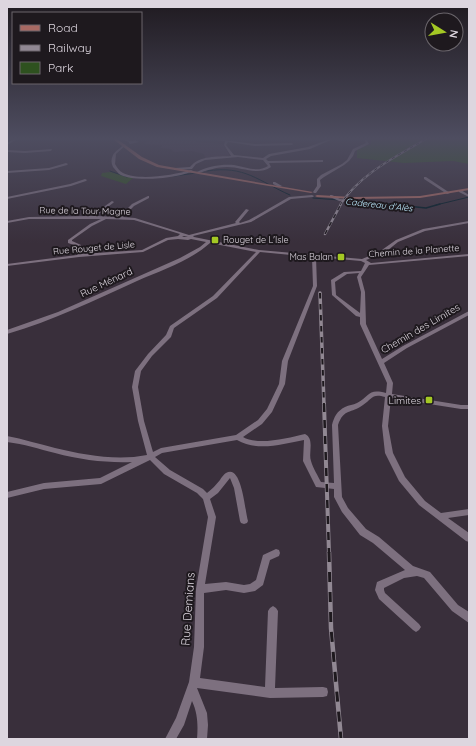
<svg xmlns="http://www.w3.org/2000/svg" width="476" height="746" font-family="Quicksand,sans-serif">
<style>
.built{fill:#463749}
.green{fill:#2e511f}
.lines{fill:none;stroke-linecap:round;stroke-linejoin:round}
.stream-far1{stroke:#001b25;stroke-width:1}
.stream{stroke:#001b25;stroke-width:1.5}
.minor{fill:#7d707f;fill-rule:evenodd}
.major{fill:#a76963;fill-rule:evenodd}
.rail-far4-casing{stroke:#918893;stroke-width:2}
.rail-far3-casing{stroke:#918893;stroke-width:2.5}
.rail-far2-casing{stroke:#918893;stroke-width:3.5}
.rail-far1-casing{stroke:#918893;stroke-width:4}
.rail-casing{stroke:#918893;stroke-width:4.5}
.rail-far4{stroke:#1e191e;stroke-width:1;stroke-dasharray:3.5;stroke-linecap:butt}
.rail-far3{stroke:#1e191e;stroke-width:1.5;stroke-dasharray:4.5;stroke-linecap:butt}
.rail-far2{stroke:#1e191e;stroke-width:2;stroke-dasharray:5.5;stroke-linecap:butt}
.rail-far1{stroke:#1e191e;stroke-width:2.5;stroke-dasharray:8;stroke-linecap:butt}
.rail{stroke:#1e191e;stroke-width:3;stroke-dasharray:10;stroke-linecap:butt}
.poi-dot{fill:#a4c824;stroke:#1e191e;stroke-width:1.5}
.labels{text-anchor:middle;stroke-width:4;stroke-linejoin:round;paint-order:stroke}
.far-water-label{font-size:9px;font-style:italic;fill:#beecff;stroke:#1e191e}
.far-street-label{font-size:9px;fill:#ddd6df;stroke:#1e191e}
.far-poi-label{font-size:9px;fill:#ddd6df;stroke:#1e191e;text-anchor:start}
.street-label{font-size:10px;fill:#ddd6df;stroke:#1e191e}
.poi-label{font-size:10px;fill:#ddd6df;stroke:#1e191e;text-anchor:end}
.near-street-label{font-size:12px;fill:#ddd6df;stroke:#1e191e}
</style>
<rect width="100%" height="100%" fill="#392f3b"/>
<path class="built" d="M151 139H172L169 140 195 141 196 142 223 144 230 156 205 158 204 154 192 151 174 152 171 149 161 148 162 145 144 144Z"/>
<g class="green">
<path d="M371 139H469V164L453 161 404 163 357 158V150L371 144Z"/>
<path d="M110 172 133 178 126 184 101 176 102 173Z"/>
</g>
<g class="lines">
<g class="stream-far1">
<path d="M110 171 127 177"/>
<path d="M207 171C245 165 258 181 290 195"/>
<path d="M174 176 204 172"/>
<path d="M313 198 339 200"/>
<path d="M352 201 398 205"/>
<path d="M436 205 469 197"/>
</g>
<path class="stream" d="M388 204 426 208 440 204"/>
<g class="minor">
<path d="M14 139H17L7 145V143Z"/>
<path d="M121 139C126 139 130 142 135 140L139 142 130 144 129 143V142Z"/>
<path d="M215 139 255 144 292 143 293 144 292 145 255 146 228 142 226 145 234 155 263 158 269 154 308 147 330 139H333L310 149 271 156 266 159 268 161 323 160V162H322L269 163 271 167C257 176 243 167 227 167 217 167 208 170 199 173L197 172C208 166 222 164 234 165 246 167 257 173 268 166L263 160 238 157 205 160 196 164 192 169 174 170V168H175L190 167C200 155 217 157 231 156L224 145 225 141 216 140Z"/>
<path d="M364 139H366L369 144 355 151 353 156 349 161 344 165 324 177 320 180 321 186 316 193H314L313 192 317 186V179L321 175 342 164 347 160 353 149 366 143Z"/>
<path d="M124 144 126 145 116 154 115 164C117 167 119 171 123 173 139 181 174 175 191 170L193 171C179 178 133 183 119 174 117 172 115 169 113 167 111 163 111 159 113 155 115 151 121 148 124 144Z"/>
<path d="M52 149 51 151 25 153 7 152V150L25 151Z"/>
<path d="M66 163 68 164 67 165 49 170 7 173V171L49 168Z"/>
<path d="M425 177H426L450 193 447 194 424 179V177Z"/>
<path d="M85 179 87 180 86 181 71 186 7 199V197L70 184Z"/>
<path d="M273 182H275L282 186 279 187 273 184Z"/>
<path d="M459 190H461L469 195V197L459 192Z"/>
<path d="M312 195 314 196 313 197 291 199 251 222 193 236 194 237 259 250 362 259 379 252 396 240 423 229 469 221V223L425 231 398 242 383 254 366 260 371 263 469 254V256L369 265 361 277 365 292 366 324 382 359 403 346 469 311V315L407 348 384 363 393 383 392 394 461 405H469V409H461L391 398 388 426 393 453 405 477 425 501 441 513 469 509V515L448 518 469 533V542L466 541 419 505 399 481 385 453 382 426 385 397C372 393 372 399 363 405 351 414 344 408 338 425L342 497 348 508 366 529 379 537 413 566 430 572 458 605 469 612V623L452 611 424 578 417 576 404 578 384 588V590L385 593 419 624 421 627 419 630 416 632 413 630 379 599 375 590 377 582 405 570 373 543 360 535 342 512 334 497V489L316 487 303 461 304 440C283 444 257 452 237 440L162 453 155 457 170 470 203 489 207 493C212 489 216 485 220 480 221 478 224 474 226 473 242 463 245 512 248 521L247 523 244 524 241 523 240 521 234 488 230 478 218 493 210 499 216 517 205 584 226 582 244 585 250 584 256 580 263 555 276 549 279 550 280 553 279 556 270 560 263 585 255 591 244 593 226 590 204 593V647L200 678 265 687 268 611 270 608 273 606 276 608 278 611 275 688 323 687 327 688 328 692 327 696 323 697 270 698 197 688 207 713 208 725 207 739H197C198 726 198 714 192 701L184 725 176 739H165L176 718 189 682 194 647 196 589 208 517 203 499 197 493 164 474 150 460 101 484 44 489 7 498V492L44 483 100 478 132 462C107 463 81 460 55 453 39 449 24 444 7 442V436C23 439 39 444 55 448 84 455 117 461 147 455L138 421 132 387 135 371 148 354 166 335 170 326 213 296 256 252 210 243C190 261 162 270 137 281 95 300 52 321 7 334V330L58 312 180 258 200 247 206 242 191 239 188 240 178 239 168 240 143 252 79 257 7 266V264L77 255V246L68 243V240L90 224 101 219H29L7 223V221L29 217 91 216 112 201 114 202 113 203 96 216 119 217 132 204 148 196H149V198L134 206 123 217 135 218 189 235 236 223 235 222 246 209 249 210 239 222 240 223 249 220 289 197ZM106 219 134 220 180 234 178 236 166 238 142 250 81 254V245L72 241V240L92 226ZM184 236 188 237H182ZM260 252 312 257 313 286 282 361 279 384 267 409 258 420 236 435 161 448 153 452 144 421 138 387 141 371 152 356 171 337 174 328 217 298ZM316 257 361 261 365 263 361 271 344 272 331 280 332 295 356 316 360 317V324L387 383 386 393C368 388 370 396 357 403 353 405 349 405 345 407 337 411 334 417 332 425L334 483 321 482C318 476 313 468 311 461 308 453 315 439 305 434 288 438 258 446 243 437L262 424 272 412 285 384 288 361 317 286ZM359 273 357 277 361 292 360 313 336 295 335 282 347 274Z"/>
<path d="M330 195H332L340 199 353 200 355 201 353 202 339 201 330 197Z"/>
</g>
<g class="major">
<path d="M113 139H117L142 157 159 165 313 192 311 193 157 167 139 159Z"/>
<path d="M469 188V190L420 198 353 199 317 197 315 196 317 195 353 197 420 196Z"/>
</g>
<g class="rail-far4-casing">
<path id="rail-far4" d="M340 205C360 174 395 157 426 139"/>
</g>
<g class="rail-far3-casing">
<path id="rail-far3" d="M325 234 341 204"/>
</g>
<g class="rail-far2-casing">
<path id="rail-far2" d="M320 293 324 405"/>
</g>
<g class="rail-far1-casing">
<path id="rail-far1" d="M324 404 329 553"/>
</g>
<g class="rail-casing">
<path id="rail" d="M329 552 331 628 341 739"/>
</g>
<use href="#rail-far4" class="rail-far4"/>
<use href="#rail-far3" class="rail-far3"/>
<use href="#rail-far2" class="rail-far2"/>
<use href="#rail-far1" class="rail-far1"/>
<use href="#rail" class="rail"/>
</g>
<linearGradient id="sky" x2="0" y2="1"><stop stop-color="#1f1a20"/><stop offset="0.57" stop-color="#4e4d60"/><stop offset="1" stop-color="#4e4d60" stop-opacity="0"/></linearGradient>
<rect width="476" height="243" fill="url(#sky)"/>
<g class="poi-dot">
<rect x="211" y="236" width="8" height="8" rx="2"/>
<rect x="337" y="253" width="8" height="8" rx="2"/>
<rect x="425" y="396" width="8" height="8" rx="2"/>
</g>
<g class="labels">
<g class="far-water-label">
<text transform="translate(379 205) rotate(6)" y="3">Cadereau d'Alès</text>
</g>
<g class="far-street-label">
<text transform="translate(85 211) rotate(1)" y="3">Rue de la Tour Magne</text>
<text transform="translate(94 248) rotate(-5)" y="3">Rue Rouget de Lisle</text>
<text transform="translate(414 251) rotate(-4)" y="3">Chemin de la Planette</text>
</g>
<g class="far-poi-label">
<text x="223" y="243">Rouget de L'Isle</text>
<text x="333" y="260" text-anchor="end">Mas Balan</text>
</g>
<g class="street-label">
<text transform="translate(106 282) rotate(-25)" y="4">Rue Ménard</text>
<text transform="translate(420 328) rotate(-30)" y="4">Chemin des Limites</text>
</g>
<g class="poi-label">
<text x="421" y="404">Limites</text>
</g>
<g class="near-street-label">
<text transform="translate(188 609) rotate(-86)" y="4">Rue Demians</text>
</g>
</g>
<rect width="476" height="746" fill="none" stroke="#ddd6df" stroke-width="16"/>
<rect x="12" y="12" width="130" height="72" fill="#1e191e" stroke="#6a656b"/>
<rect x="20" y="25" width="20" height="6" fill="#a76963" stroke="#6a656b"/>
<text x="48" y="32" font-size="12" fill="#ddd6df">Road</text>
<rect x="20" y="45" width="20" height="6" fill="#918893" stroke="#6a656b"/>
<text x="48" y="52" font-size="12" fill="#ddd6df">Railway</text>
<rect x="20" y="62" width="20" height="12" fill="#2e511f" stroke="#6a656b"/>
<text x="48" y="72" font-size="12" fill="#ddd6df">Park</text>
<g transform="translate(444 32) rotate(101)"><circle r="19" fill="#1e191e" stroke="#6a656b"/>
<path d="M0-3L7 15L0 10L-7 15Z" fill="#a4c824"/>
<text y="-6" font-size="11" font-weight="bold" text-anchor="middle" fill="#ddd6df">N</text>
</g>
</svg>
